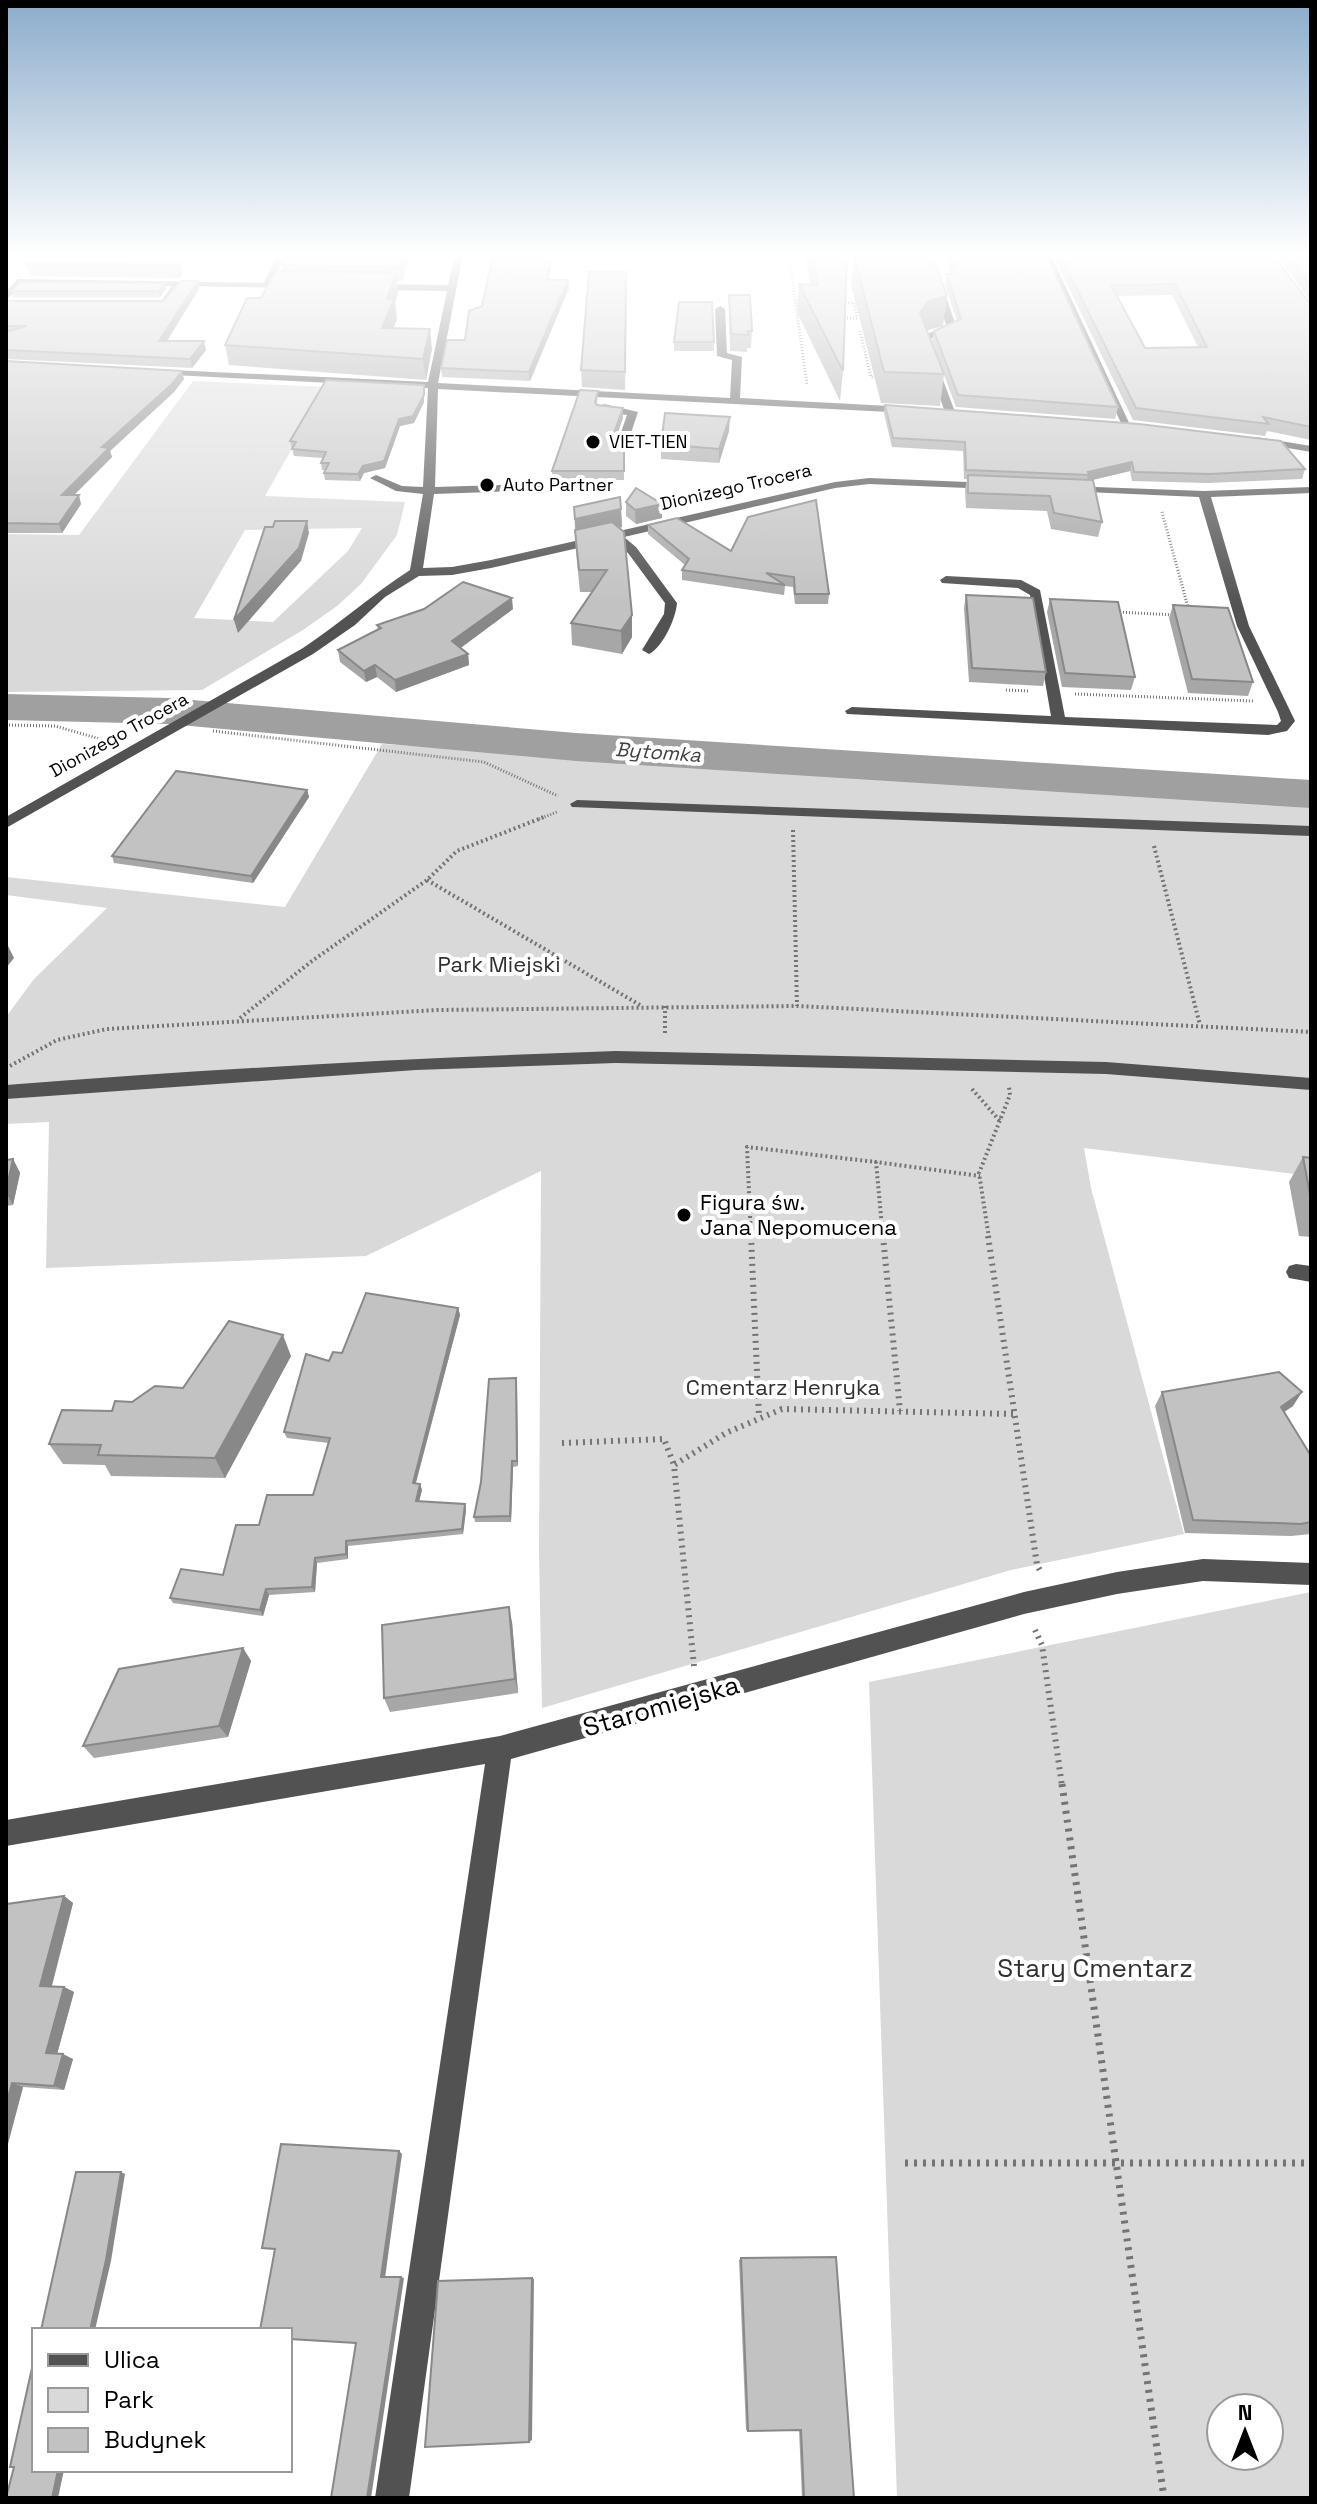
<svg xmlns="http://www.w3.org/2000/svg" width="1317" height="2504" font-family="'Space Grotesk',sans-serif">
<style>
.green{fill:#d9d9d9;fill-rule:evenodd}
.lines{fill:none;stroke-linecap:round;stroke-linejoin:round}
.river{fill:#a0a0a0;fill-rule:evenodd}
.path-far3{stroke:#747474;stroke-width:3;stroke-dasharray:1 2;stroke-linecap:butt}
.path-far2{stroke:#747474;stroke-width:4;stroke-dasharray:2 3;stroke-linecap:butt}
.path-far1{stroke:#747474;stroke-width:6;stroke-dasharray:2 5;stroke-linecap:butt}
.path{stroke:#747474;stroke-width:7;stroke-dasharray:3 6;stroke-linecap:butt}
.minor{fill:#525252;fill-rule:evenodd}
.wall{fill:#a7a7a7;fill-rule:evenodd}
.shaded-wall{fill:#888}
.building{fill:#c2c2c2;stroke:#888;stroke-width:2;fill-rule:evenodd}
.poi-dot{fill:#000;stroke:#fff;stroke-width:3}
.labels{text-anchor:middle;stroke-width:8;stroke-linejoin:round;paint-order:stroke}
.far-poi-label{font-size:18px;fill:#000;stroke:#fff;text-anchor:start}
.far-street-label{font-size:18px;fill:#000;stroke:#fff}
.far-water-label{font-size:20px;font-style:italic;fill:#414141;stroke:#fff}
.park-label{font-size:22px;fill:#303030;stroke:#fff}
.poi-label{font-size:22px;fill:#000;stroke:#fff;text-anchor:start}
.near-street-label{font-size:26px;fill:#000;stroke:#fff}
.near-park-label{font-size:26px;fill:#303030;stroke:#fff}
</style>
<rect width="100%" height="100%" fill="#fff"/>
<g class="green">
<path d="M193 381 327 387 265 496 405 502 397 535 361 584 337 606 303 630 202 690 6 692V534L79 535ZM362 528 348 551 273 622 194 618 245 530Z"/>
<path d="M382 744 1311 802V1176L1084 1148 1091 1188 1184 1534 1011 1570 542 1708 539 1553 541 1171 366 1256 46 1268 49 1122 6 1124V1017L34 979 107 908 6 895V877L285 907Z"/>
<path d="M1311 1592V2498H897L869 1682ZM1221 2408H1269V2456H1221Z"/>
</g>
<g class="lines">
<path class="river" d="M6 694 169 698 576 733 1311 780V808L576 761 169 724 6 720Z"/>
<g class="path-far3">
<path d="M789 255 807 385"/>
<path d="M838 318H857L854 303H839"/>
<path d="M860 331 871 377H879"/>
<path d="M1162 512 1189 611"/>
<path d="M1117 612 1175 615"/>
<path d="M1006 690 1029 691"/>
<path d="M1075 694 1253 701"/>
<path d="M6 725 55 726 107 741"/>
<path d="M213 731 484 762 558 796"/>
<path d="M539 819 557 812"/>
</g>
<g class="path-far2">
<path d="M793 830 797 1006"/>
<path d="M1154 846 1200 1025"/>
<path d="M427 880 640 1005"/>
<path d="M665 1006V1036"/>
<path d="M240 1018 312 961 427 880 457 851 544 817"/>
<path d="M10 1066 57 1040 107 1029 437 1010 797 1006 1311 1032"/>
<path d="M972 1089 1000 1121"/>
<path d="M751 1238 747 1147 876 1162"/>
<path d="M883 1238 876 1162 980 1176"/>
<path d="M989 1238 979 1173 1010 1095 1009 1087"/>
</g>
<g class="path-far1">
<path d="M751 1236 759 1417"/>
<path d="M883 1236 900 1411"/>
<path d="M988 1236 1037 1565 1042 1574"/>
<path d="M562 1443 664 1439 674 1465"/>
<path d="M1035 1630 1042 1645 1062 1786"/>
<path d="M694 1666 674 1465 726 1433 782 1409 1013 1414"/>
</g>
<g class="path">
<path d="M1062 1784 1164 2498"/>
<path d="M905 2163H1311"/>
</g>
<g class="minor">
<path d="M455 255H463L438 383 730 398 732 360 717 356 715 309 720 306 725 309 727 353 742 357 740 398 909 407 914 410 909 413 438 389 435 487 606 482 612 485 606 488 434 494 423 568 452 567 491 560 835 482 869 478 992 483 998 486 992 489 869 484 835 488 624 537 636 547 677 603C676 618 663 647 649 654L642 650 664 614 665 603 628 553 613 540 491 568 452 575 419 576 385 597 355 625 313 654 6 828V817L303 648C340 623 373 594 410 570L423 494 396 491 370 478 376 475 402 486 423 487 428 388 154 374 150 373V369L428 382 447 291 372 290 367 287 372 284 448 285Z"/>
<path d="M923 255H932L957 329 932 338 929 342 955 412 950 415 945 412 919 342 925 334 947 328Z"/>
<path d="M1042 255H1051L1131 427 1122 425Z"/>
<path d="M279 257 283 260 273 283H292L295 288 181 286 168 305 155 306 152 301 162 300 172 286 21 285 6 300V291L18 279 264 283 275 260Z"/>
<path d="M604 404 638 412 623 457 613 455 627 415 598 412 599 407Z"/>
<path d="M1256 437 1311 446V452L1252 442 1251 440Z"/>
<path d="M1068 486 1204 491 1311 487V493L1211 497 1249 626 1295 721 1287 731 1268 735 847 714 845 711 852 707 1051 716 1030 595 1018 588 942 583 940 580 946 576 1021 580 1040 590 1065 717 1277 725 1281 721 1278 712 1237 626 1199 497 1064 491V487Z"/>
<path d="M577 800 1311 826V836L572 807 570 804Z"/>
<path d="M616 1051 1106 1062 1311 1078V1090L1106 1074 616 1063 416 1070 6 1099V1085C209 1069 412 1058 616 1051Z"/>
<path d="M1296 1264 1311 1266V1282L1289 1278 1286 1272 1289 1266Z"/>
<path d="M1203 1559 1311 1563V1585L1203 1581 1117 1594 1024 1614 511 1759 409 2498H375L485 1764 6 1846V1820L500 1736 1024 1592 1117 1572Z"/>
</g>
</g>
<g class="wall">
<path d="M410 255 402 281H397L398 293 395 303 397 319 393 328 432 349 426 380 229 365 225 345 261 298 283 271 282 265Z"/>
<path d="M493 255H553L549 280H568L569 288 530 381 442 377 441 368 465 340 482 306Z"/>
<path d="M805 255H842L843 371 840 401 797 312 799 284H810Z"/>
<path d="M945 255H1046L1118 407 1115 419 956 407 944 375 940 406 881 403 851 285 854 256 943 326 927 330 944 373 932 342 934 331 957 321 945 285 947 274H950V271Z"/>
<path d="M1053 255H1273L1311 305V440L1267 431 1265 436 1133 420ZM1172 295 1198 347 1145 348 1117 296Z"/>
<path d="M1277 255H1311V302Z"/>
<path d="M180 264 182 275 180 278 30 276 26 265Z"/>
<path d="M166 289 160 297H13L11 291Z"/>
<path d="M199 289 167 341 206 350 192 368 6 359V301H163Z"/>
<path d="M627 289 625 390 582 387 581 370Z"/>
<path d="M729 295 752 331 751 348H747V352L730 351Z"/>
<rect x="674" y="342" width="40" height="9"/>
<path d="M6 361 184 379 174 392 110 451 112 457 74 495 81 504 62 533H6Z"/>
<path d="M424 385V402L414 423 400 426 385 468 364 473 360 481 325 480 324 473 325 470H322L321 463 323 458 294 456 290 441Z"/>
<path d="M598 391 597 405 623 418 613 447 617 451 624 449V480L552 481V471Z"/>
<path d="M885 405 1305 469 1302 479 1208 483 1132 481 1130 471 1093 480 1102 522 1098 537 1051 529 1047 511 966 508 965 490 967 479H964L963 451 892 447 884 414Z"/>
<path d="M729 431 719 463 661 459V444Z"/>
<path d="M626 502 662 504V518L636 524 626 516Z"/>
<path d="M574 507 621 509 622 527 619 528 632 615V637L622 654 572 645 571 623 592 592H580L576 552Z"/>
<path d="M748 517 829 594 828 604H795L793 587 785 586 784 595 682 580V570L685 565 648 534V525L731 551Z"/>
<path d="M966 595 1046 672 1043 686 969 682 964 608Z"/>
<path d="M1050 599 1135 677 1131 690 1062 687 1047 612Z"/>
<path d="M1173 605 1253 682 1248 696 1188 693 1169 618Z"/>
<path d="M513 609 460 648 468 654 469 665 396 692 377 677 366 682 340 662 338 650 378 630 377 625Z"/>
<path d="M307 790 309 797 253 883 114 863 112 856Z"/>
<path d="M1303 1157 1311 1158V1237L1299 1236 1289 1182Z"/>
<path d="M13 1159 20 1173 13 1205 6 1206V1160Z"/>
<path d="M458 1308 460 1315 416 1483 420 1484 422 1490 419 1501 465 1504 466 1510 463 1534 348 1546V1559L317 1563 315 1592 269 1595 263 1616 173 1603 170 1598 223 1575 259 1525 313 1495 329 1443 287 1438 284 1432 329 1361 342 1353Z"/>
<path d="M291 1356 225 1478 111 1476 105 1465 63 1464 49 1444 132 1402 183 1388Z"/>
<path d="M516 1378 518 1466 513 1467 511 1522H475L474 1517Z"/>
<path d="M1162 1392 1293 1406 1284 1412 1311 1456V1534L1291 1536 1185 1533 1155 1406Z"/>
<path d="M512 1622 518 1693 390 1712 384 1698Z"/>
<path d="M243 1648 251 1661 228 1737 94 1758 83 1746Z"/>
<path d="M64 1896 73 1903 52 1986 64 1987 74 1992 57 2054 73 2059 64 2090 23 2087 6 2151V1908Z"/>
<path d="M741 2258 854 2498H802L799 2430 748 2431 746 2430 739 2260Z"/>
</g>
<g class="shaded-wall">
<path d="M404 255H410L402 281 400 267Z"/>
<path d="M551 255H553L547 288V280Z"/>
<path d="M180 264 182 275 180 278 178 267Z"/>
<path d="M396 273 398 293 395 303 397 319 385 349 382 328 387 299Z"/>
<path d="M568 280 569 288 530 381 529 372Z"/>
<path d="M198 281 199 289 161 350 159 341Z"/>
<path d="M165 283 166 289 160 297 159 291Z"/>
<path d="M947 296 943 326 924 331 920 313 928 301Z"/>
<path d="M430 329 432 349 426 380 423 359Z"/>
<path d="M204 341 206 350 192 368 190 359Z"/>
<path d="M182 371 184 379 174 392 110 451 112 457 65 504 62 495 102 447Z"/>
<path d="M424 385V402L414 423 400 426 385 468 364 473 360 481 358 474 363 466Z"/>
<path d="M623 408V418L610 454V444Z"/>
<path d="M730 417 729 431 719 463V449Z"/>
<path d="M1132 462 1130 471 1087 481 1088 472Z"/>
<path d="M79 495 81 504 62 533 59 524Z"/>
<path d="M662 504V518L636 524 635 510Z"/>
<path d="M621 509 622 527 576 538 575 519Z"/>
<path d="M307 521 309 533 301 561 238 633 234 620Z"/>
<path d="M512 598 513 609 454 653 452 641Z"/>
<path d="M632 615V637L622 654 621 631Z"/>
<path d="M468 654 469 665 396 692 395 680Z"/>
<path d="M375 665 377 677 366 682 364 671Z"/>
<path d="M307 790 309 797 253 883 251 876Z"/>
<path d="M8 946 14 958 6 968V948Z"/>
<path d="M13 1159 20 1173 13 1205 6 1192Z"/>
<path d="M458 1308 460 1315 414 1489 413 1483Z"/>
<path d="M283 1335 291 1356 225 1478 215 1458Z"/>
<path d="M516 1378 517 1385 518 1466 517 1461Z"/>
<path d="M1302 1392 1293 1406 1272 1420 1281 1407Z"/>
<path d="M512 1461 513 1467 511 1522 510 1516Z"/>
<path d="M420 1484 422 1490 418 1506 416 1501Z"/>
<path d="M465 1504 466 1510 463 1534 462 1529Z"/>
<path d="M346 1541 348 1546V1559L346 1554Z"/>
<path d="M315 1558 317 1563 315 1592 312 1587Z"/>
<path d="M266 1589 269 1595 263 1616 260 1610Z"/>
<path d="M509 1607 512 1622 518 1693 515 1679Z"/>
<path d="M243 1648 251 1661 228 1737 219 1726Z"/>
<path d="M64 1896 73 1903 50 1992 40 1986Z"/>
<path d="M64 1987 74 1992 56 2058 46 2053Z"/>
<path d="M63 2054 73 2059 64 2090 54 2086Z"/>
<path d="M12 2083 23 2087 6 2151V2105Z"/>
<path d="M399 2151 402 2154 385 2278 381 2277Z"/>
<path d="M121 2172 125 2174 111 2261 95 2330H90Z"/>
<path d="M401 2277 404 2278 371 2498H367Z"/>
<path d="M532 2278 534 2279 532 2440 529 2442Z"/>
<path d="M58 2470H64L58 2498H52Z"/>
</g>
<g class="building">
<path d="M287 255H404L400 267 282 265Z"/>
<path d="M493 255H551L547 280H568L529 372 441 368 447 340H465L469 311 482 306Z"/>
<path d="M812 255H842V258H847L843 371 799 284 818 285Z"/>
<path d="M950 255H1046L1118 407 958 395 934 331 961 319 947 274H952L950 269H955Z"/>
<path d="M1060 255H1273L1311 305V427L1263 417 1269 424 1136 408ZM1175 284 1207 347 1145 348 1111 285Z"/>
<path d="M1288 255H1311V286Z"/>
<path d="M854 256H933L947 296 928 301 920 313 944 374 884 372Z"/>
<path d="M28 263 180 264 178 267 26 265Z"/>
<path d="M276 271 396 273 387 299H394L382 328 430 329 423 359 225 345 247 298H261Z"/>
<path d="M589 272H626L625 372 581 370Z"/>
<path d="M181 281H198L159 341H204L190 359 6 350V332L26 326H6V301H163Z"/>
<path d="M20 282 165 283 159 291H11Z"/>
<path d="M729 295H750L752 331H748V335L731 334Z"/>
<path d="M679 302H712L714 342H674Z"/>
<path d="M6 361 182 371 172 384 102 447 109 448 62 495H79L59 524 6 523Z"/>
<path d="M326 380 424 385V395L413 416 399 419 384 461 363 466 358 474 324 473 329 463H321L326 452 292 449 296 442 290 441Z"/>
<path d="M580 390 598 391 595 402 597 405 623 408 610 444 617 451 624 449V471H552Z"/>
<path d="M885 405 1139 424 1281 441 1305 469 1211 474 1134 472 1132 462 1088 472 1089 475 966 470 965 442 893 438Z"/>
<path d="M665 413 730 417 719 449 661 444Z"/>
<path d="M968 475 1093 480 1102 522 1054 513 1050 496 968 493Z"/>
<path d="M636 488 662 504 635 510 626 502Z"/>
<path d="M620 497 621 509 575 519 574 507Z"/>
<path d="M816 500 829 594H795L794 577 766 573 785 585 682 570 689 559 648 525 677 518 731 551 748 517Z"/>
<path d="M275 521H307L299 548 234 620 265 527H273Z"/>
<path d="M612 522 624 532 632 615 621 631 571 623 607 570H579L575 530Z"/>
<path d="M463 582 512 598 452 641 468 654 395 680 375 665 364 671 338 650 381 628 377 625 424 609Z"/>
<path d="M966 595 1033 598 1046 672 972 668Z"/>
<path d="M1050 599 1118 602 1135 677 1065 673Z"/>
<path d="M1173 605 1228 608 1253 682 1192 679Z"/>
<path d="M176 771 307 790 251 876 112 856Z"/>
<path d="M1303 1157 1311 1158V1200Z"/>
<path d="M13 1159 6 1191V1160Z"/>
<path d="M366 1293 458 1308 413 1483 420 1484 416 1501 465 1504 462 1529 346 1541V1554L315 1558 312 1587 266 1589 260 1610 170 1598 181 1569 223 1575 236 1525H259L267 1495H313L330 1438 284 1432 306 1354 329 1361 333 1352 342 1353Z"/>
<path d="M229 1321 283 1335 215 1458 98 1455 101 1445 49 1444 62 1410 112 1411 115 1401 132 1402 155 1386 183 1388Z"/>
<path d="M1279 1372 1302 1392 1281 1407 1311 1456V1522L1301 1524 1193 1520 1162 1392Z"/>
<path d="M516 1378 517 1461H512L510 1516 474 1517 481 1482 489 1379Z"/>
<path d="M509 1607 515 1679 384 1698 382 1625Z"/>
<path d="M243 1648 219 1726 83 1746 119 1669Z"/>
<path d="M64 1896 40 1986 64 1987 46 2053 63 2054 54 2086 12 2083 6 2105V1908L7 1904Z"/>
<path d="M281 2144 399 2151 381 2277H401L367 2498H331L356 2343 290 2339V2330H260L275 2249 262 2248Z"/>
<path d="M76 2172H121L106 2260 90 2330H41Z"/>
<path d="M836 2257 854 2498H804L801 2430 748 2431 741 2258Z"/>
<path d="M532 2278 529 2442 425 2447 438 2281Z"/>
<path d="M34 2359V2470H58L52 2498H6L14 2467H10Z"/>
</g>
<linearGradient id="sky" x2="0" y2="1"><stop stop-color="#8baccb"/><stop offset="0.42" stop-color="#fff"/><stop offset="1" stop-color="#fff" stop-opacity="0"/></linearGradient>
<rect width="1317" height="606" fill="url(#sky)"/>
<g class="poi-dot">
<circle cx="593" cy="442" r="8"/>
<circle cx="487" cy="485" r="8"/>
<circle cx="684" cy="1215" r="8"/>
</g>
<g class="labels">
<g class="far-poi-label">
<text x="609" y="448">VIET-TIEN</text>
<text x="503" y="491">Auto Partner</text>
</g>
<g class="far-street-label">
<text transform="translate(736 487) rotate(-13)" y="6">Dionizego Trocera</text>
<text transform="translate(119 735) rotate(-29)" y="6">Dionizego Trocera</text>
</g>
<g class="far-water-label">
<text transform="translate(658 752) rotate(4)" y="7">Bytomka</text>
</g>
<g class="park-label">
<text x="499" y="972">Park Miejski</text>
<text x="783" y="1395">Cmentarz Henryka</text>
</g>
<g class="poi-label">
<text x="700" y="1210">Figura św.<tspan x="700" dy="25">Jana Nepomucena</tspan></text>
</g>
<g class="near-street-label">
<text transform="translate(661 1706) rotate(-16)" y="9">Staromiejska</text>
</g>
<g class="near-park-label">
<text x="1095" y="1977">Stary Cmentarz</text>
</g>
</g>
<rect width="1317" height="2504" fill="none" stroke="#000000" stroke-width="16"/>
<rect x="32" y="2328" width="260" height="144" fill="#ffffff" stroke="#999999" stroke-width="2"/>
<rect x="48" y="2354" width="40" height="12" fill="#525252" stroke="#999999" stroke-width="2"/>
<text x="104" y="2368" font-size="24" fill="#000000">Ulica</text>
<rect x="48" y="2388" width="40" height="24" fill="#d9d9d9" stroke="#999999" stroke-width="2"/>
<text x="104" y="2408" font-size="24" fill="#000000">Park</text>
<rect x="48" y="2428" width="40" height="24" fill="#c2c2c2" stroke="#999999" stroke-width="2"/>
<text x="104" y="2448" font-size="24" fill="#000000">Budynek</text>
<g transform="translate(1245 2432)"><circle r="38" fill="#ffffff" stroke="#999999" stroke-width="2"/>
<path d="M0-6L14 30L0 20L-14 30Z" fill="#000000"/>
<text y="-12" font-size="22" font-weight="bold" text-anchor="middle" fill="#000000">N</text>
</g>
</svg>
